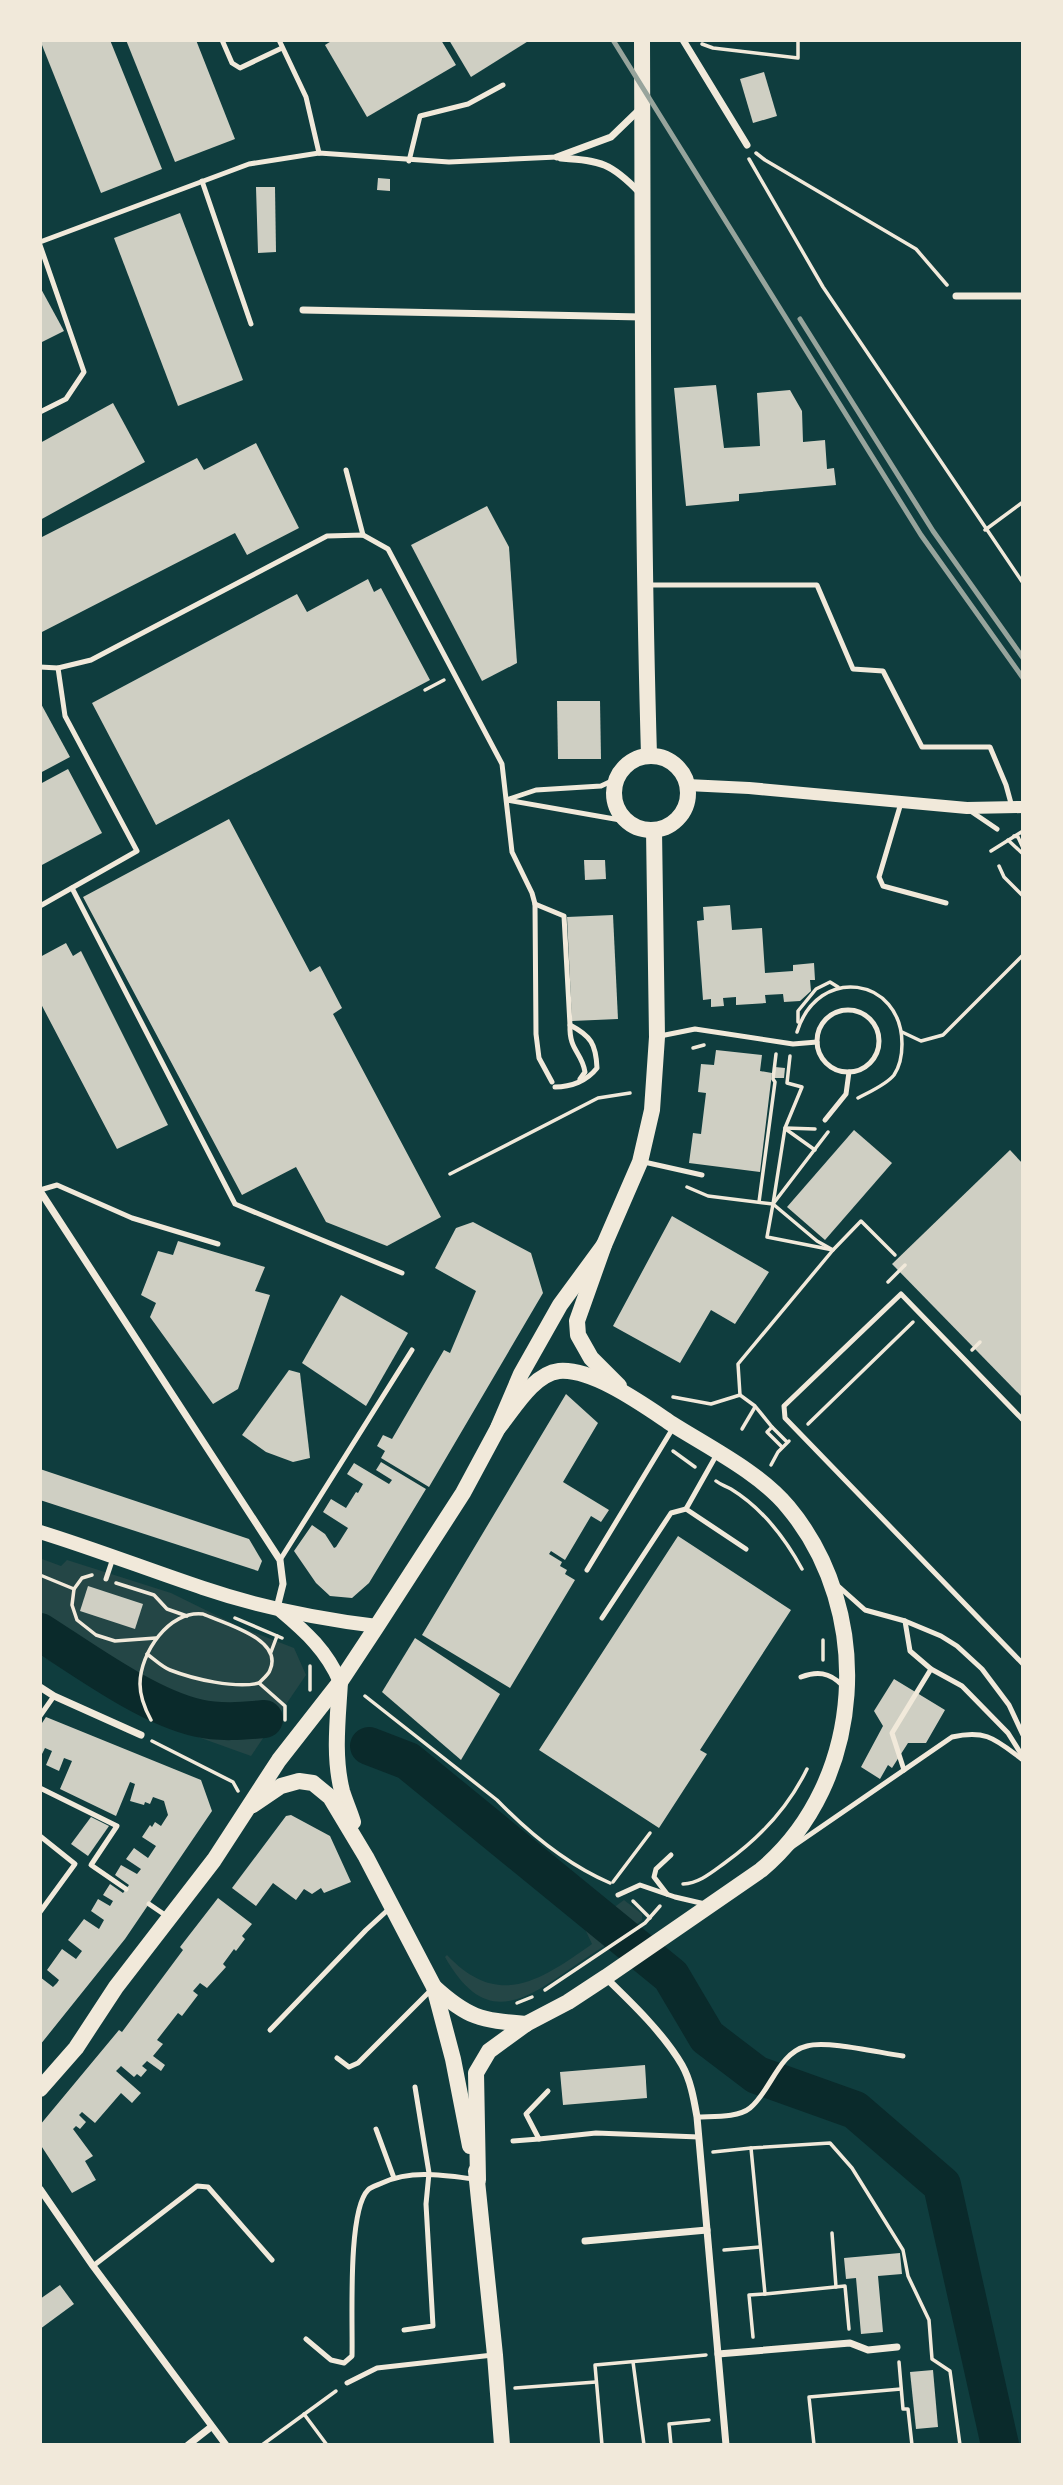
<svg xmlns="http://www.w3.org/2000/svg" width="1063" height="2485" font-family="Barlow,sans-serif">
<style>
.green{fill:#244646}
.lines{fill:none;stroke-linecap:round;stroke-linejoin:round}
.river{stroke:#0a2a2b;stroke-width:38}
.building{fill:#cfcfc3}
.path{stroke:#f1e9da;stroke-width:3.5}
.service{stroke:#f1e9da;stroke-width:5}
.minor{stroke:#f1e9da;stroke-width:7}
.tertiary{stroke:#f1e9da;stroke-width:12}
.secondary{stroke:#f1e9da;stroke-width:14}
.primary{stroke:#f1e9da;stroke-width:16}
.rail{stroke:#97a49c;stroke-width:5}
</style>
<rect width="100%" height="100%" fill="#0f3d3e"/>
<g class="green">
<path d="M40 1556 42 1559 61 1566 67 1560 171 1593 242 1628 294 1648 306 1675 251 1756 151 1720 40 1655Z"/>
<path d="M624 1900 642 1914V1920C624 1935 603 1946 583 1960 529 1997 488 2033 445 1957L447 1955C499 2010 541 1980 592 1944L585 1929Z"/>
</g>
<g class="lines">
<g class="river">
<path d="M40 1632C84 1660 148 1707 198 1718 220 1723 242 1721 264 1719"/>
<path d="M369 1746 408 1761 671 1976 707 2037 757 2075 855 2110 942 2185 1000 2445"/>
</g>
</g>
<g class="building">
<path d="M40 40H110L162 169 101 193Z"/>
<path d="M126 40H196L235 139 175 162Z"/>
<path d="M333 40H441L456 65 367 117 325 45Z"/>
<path d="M449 40H530L471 77Z"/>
<path d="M764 72 777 116 753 123 740 79Z"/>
<path d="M378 178 390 179V191L377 190Z"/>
<path d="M256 187H275L276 252 258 253Z"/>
<path d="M180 213 243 380 178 406 114 238Z"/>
<path d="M40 287 64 331 40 343Z"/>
<path d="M716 385 724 448 760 446 757 393 790 390 802 411 803 442 825 440 827 469 834 468 836 485 739 494V501L686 506 674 388Z"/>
<path d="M113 403 145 462 40 520V443Z"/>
<path d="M256 443 299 528 247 555 235 533 40 633V538L197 458 204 470Z"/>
<path d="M487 506 509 547 517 663 482 681 411 545Z"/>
<path d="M368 579 374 592 381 588 430 680 156 825 92 703 297 594 307 612Z"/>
<path d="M557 701H600L601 759H558Z"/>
<path d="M40 702 70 757 40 773Z"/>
<path d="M68 769 102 833 40 866V784Z"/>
<path d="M229 819 310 972 320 966 342 1008 333 1014 441 1217 387 1246 326 1222 296 1167 242 1195 83 897Z"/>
<path d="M584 860H605L606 879 585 880Z"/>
<path d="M730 905 732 930 762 928 765 973 793 971V965L814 963 815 980H810L811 991 800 1001 784 1002 783 994 765 995 766 1003 736 1005V997L723 998 724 1006 711 1007V999L703 1000 697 921 704 920 703 907Z"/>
<path d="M613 915 618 1019 572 1021 567 917Z"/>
<path d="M66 943 73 956 81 951 168 1125 117 1149 40 1002V957Z"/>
<path d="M716 1050 762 1055 760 1071 772 1073 760 1172 689 1163 693 1133 701 1134 706 1093 698 1092 701 1064 714 1065Z"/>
<path d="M775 1067 785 1068 784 1078H774Z"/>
<path d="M854 1130 892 1163 825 1240 787 1207Z"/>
<path d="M1010 1150 1023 1164V1398L892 1264Z"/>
<path d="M672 1216 769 1272 735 1324 711 1310 680 1363 613 1326Z"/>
<path d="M473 1222 531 1253 543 1293 429 1487 381 1458 385 1451 377 1446 383 1435 392 1439 444 1350 450 1353 476 1291 435 1268 456 1228Z"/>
<path d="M178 1241 265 1267 255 1291 270 1295 238 1389 213 1404 150 1317 156 1303 141 1295 158 1251 173 1255Z"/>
<path d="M341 1295 408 1333 366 1406 302 1363Z"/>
<path d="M289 1370 300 1373 310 1458 293 1462 266 1452 242 1435Z"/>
<path d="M566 1394 598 1423 563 1482 609 1510 601 1522 591 1516 565 1560 551 1551 549 1554 562 1562 560 1566 567 1570 565 1574 575 1580 510 1688 422 1635Z"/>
<path d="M381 1462 426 1489 369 1583 352 1598 330 1596 316 1583 294 1551 312 1525 325 1534 334 1548 336 1547 348 1528 323 1512 331 1499 346 1508 356 1492 358 1493 363 1484 347 1474 354 1463 389 1484 392 1480 376 1470Z"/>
<path d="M40 1469 249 1539 262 1561 258 1571 40 1500Z"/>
<path d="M678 1536 791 1610 700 1750 707 1754 659 1828 539 1750Z"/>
<path d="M88 1586 143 1604 135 1629 80 1611Z"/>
<path d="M415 1638 500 1694 461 1760 382 1692Z"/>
<path d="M894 1679 945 1710 926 1743H908L892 1768 888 1765 880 1779 861 1767 883 1726 874 1711Z"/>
<path d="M46 1717 201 1780 212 1811 125 1939 40 2045V1977L53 1987 57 1983 59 1980 47 1970 62 1949 76 1959 82 1951 68 1940 84 1919 99 1929 104 1920 91 1911 98 1899 110 1906 113 1901 103 1895 110 1884 123 1893 129 1885 115 1875 121 1865 137 1874 141 1869 126 1859 134 1848 148 1858 156 1846 142 1837 150 1825 152 1827 155 1822 161 1826 168 1815 164 1801 153 1797 150 1804 145 1802 144 1805 130 1801 135 1784 130 1782 116 1816 60 1789 72 1761 64 1758 59 1771 46 1765 52 1751 45 1748 40 1758V1726Z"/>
<path d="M291 1815 330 1836 351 1882 324 1893 321 1888 312 1894 304 1889 296 1900 273 1883 256 1906 232 1888 286 1816Z"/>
<path d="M91 1817 109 1826 88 1856 71 1844Z"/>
<path d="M218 1898 252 1924 242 1936 245 1939 236 1951 234 1949 223 1964 226 1967 207 1988 200 1983 193 1991 198 1995 182 2016 178 2013 157 2040 163 2044 153 2056 165 2065 161 2071 147 2061 142 2066 147 2070 141 2077 137 2074 134 2077 121 2066 116 2071 141 2093 132 2103 121 2093 95 2123 82 2112 79 2115 86 2122 80 2129 76 2126 73 2129 93 2156 85 2161 96 2180 72 2193 40 2144V2125L119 2030 122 2032 183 1950 180 1947Z"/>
<path d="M645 2065 647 2098 563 2105 560 2072Z"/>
<path d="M900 2253 902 2274 878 2276 883 2332 861 2334 856 2278 846 2279 844 2258Z"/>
<path d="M60 2285 74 2304 40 2329V2299Z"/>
<path d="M933 2370 938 2427 916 2429 910 2372Z"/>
</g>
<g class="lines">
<g class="path">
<path d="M702 44 713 48 798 58V40"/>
<path d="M756 153 765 160 916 249 947 285"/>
<path d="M749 159 823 287 1023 583"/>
<path d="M985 530 1023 502"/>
<path d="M425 690 444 680"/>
<path d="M1014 836 1018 837 1023 848"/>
<path d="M1008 840 1023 854"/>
<path d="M991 851 1023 831"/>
<path d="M999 866 1004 877 1023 896"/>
<path d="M798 1022V1011L816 989 830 982 838 987"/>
<path d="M797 1032C818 964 902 977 902 1044 902 1053 900 1066 894 1075 886 1085 869 1092 858 1098"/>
<path d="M902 1032 921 1041 943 1035 1023 955"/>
<path d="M693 1048 704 1045"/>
<path d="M790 1056 787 1083 802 1087 785 1128 773 1204 817 1241 833 1250 861 1221 895 1255"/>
<path d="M785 1128 815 1129"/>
<path d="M787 1130 815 1150"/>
<path d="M450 1174 598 1098 630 1093"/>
<path d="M687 1187 708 1196 773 1204"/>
<path d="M759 1202 775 1082 773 1079 776 1054"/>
<path d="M888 1282 905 1265"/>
<path d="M972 1350 980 1342"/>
<path d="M740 1395 738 1364 833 1250 767 1237 773 1204 828 1132"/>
<path d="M673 1397 711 1404 740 1395 755 1406 772 1427"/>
<path d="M808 1424 913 1322"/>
<path d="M742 1429 755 1407"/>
<path d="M782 1447 767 1432 772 1427 786 1441"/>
<path d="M673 1451 695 1467"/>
<path d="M771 1465 778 1452 789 1441"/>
<path d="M716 1481C721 1485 726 1486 731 1489 762 1508 785 1538 802 1569"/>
<path d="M40 1575 74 1589 82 1578 92 1575"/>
<path d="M116 1583 154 1595 167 1609 187 1616"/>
<path d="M74 1589 72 1605 77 1620 96 1635 115 1641 156 1638"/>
<path d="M235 1618 282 1638"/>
<path d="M271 1652 277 1636"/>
<path d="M147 1654C154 1659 162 1667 170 1670 193 1679 236 1689 259 1683"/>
<path d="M823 1660V1640"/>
<path d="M310 1666V1690"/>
<path d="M365 1696 497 1800C529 1833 568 1865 610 1883"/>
<path d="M151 1720C145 1709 140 1696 140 1684 140 1653 169 1610 203 1614 223 1623 284 1639 270 1670 269 1674 263 1679 259 1683L285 1706V1720"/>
<path d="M152 1741 233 1782 238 1791"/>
<path d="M613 1882 650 1833"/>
<path d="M683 1884C700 1883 712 1872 726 1862 761 1837 788 1808 807 1769"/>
<path d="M633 1901 650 1918"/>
<path d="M545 1990 645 1923 660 1906"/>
<path d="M517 2003 532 1997"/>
<path d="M751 2148 830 2143 852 2168 903 2250 908 2276 929 2320 932 2359 950 2371 960 2445"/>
<path d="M713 2152 751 2148 765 2294 845 2286 849 2329"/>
<path d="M832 2233 836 2287"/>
<path d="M724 2250 760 2247"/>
<path d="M753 2337 749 2295 765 2294"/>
<path d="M633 2362 644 2445"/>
<path d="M899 2362 903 2409H908L912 2445"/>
<path d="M515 2388 596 2382"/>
<path d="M304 2414 327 2445"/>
<path d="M262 2445 336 2391"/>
<path d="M602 2445 595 2365 706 2355"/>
<path d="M671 2445 669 2424 709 2420"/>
<path d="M814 2445 809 2397 901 2389"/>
</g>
<g class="service">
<path d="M222 40 232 63 240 68 282 48"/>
<path d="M279 40 306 97 319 153"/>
<path d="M409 161 420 116 468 104 503 85"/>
<path d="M202 181 251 324"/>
<path d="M40 242 249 164 319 153 449 162 557 157"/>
<path d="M40 245 84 372 66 399 40 412"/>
<path d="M346 470 363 535"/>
<path d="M647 585H817L853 669 883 671 922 747H990L1006 785 1012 807"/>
<path d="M40 667 58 668 91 660 327 536 363 535 388 549 502 764 512 852 532 893 535 904 536 1034 539 1058 552 1082"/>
<path d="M509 799 536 790 601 786 616 779"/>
<path d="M507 800 626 821"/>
<path d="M901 803 879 877 883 886 946 903"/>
<path d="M969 810 997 829"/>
<path d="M72 888 235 1204 402 1273"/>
<path d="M535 904 564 916 570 1025C591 1036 596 1044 597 1068 587 1081 571 1087 555 1087"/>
<path d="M40 906 137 851 65 716 58 668"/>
<circle cx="848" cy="1041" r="31"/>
<path d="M570 1025C569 1051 582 1052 585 1072L580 1079"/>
<path d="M660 1036 695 1029 793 1044 817 1042"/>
<path d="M825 1120 846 1094 849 1072"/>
<path d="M644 1162 702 1175"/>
<path d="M40 1190 57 1185 132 1218 218 1244"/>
<path d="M1023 1420 901 1294 784 1406 785 1418 1023 1664"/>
<path d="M686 1509 717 1454"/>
<path d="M280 1560 412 1350"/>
<path d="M587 1570 673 1428"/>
<path d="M106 1579 113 1558"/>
<path d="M837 1585 865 1610 905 1621 941 1636 957 1646 982 1669 1009 1705 1023 1735"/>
<path d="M602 1618 671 1513 686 1509 746 1549"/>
<path d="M905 1621 910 1651 931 1669"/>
<path d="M801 1677C817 1671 829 1672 842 1685"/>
<path d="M40 1716 54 1696"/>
<path d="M904 1770 892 1733 931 1669 962 1686 1008 1733 1023 1757"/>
<path d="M40 1788 117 1826 91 1865 126 1889"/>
<path d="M40 1836 75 1864 40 1912"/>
<path d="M792 1847 952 1737C987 1729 996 1740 1023 1760"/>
<path d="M667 1894 654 1877 656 1869 671 1855"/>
<path d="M618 1895 640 1885 675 1897 705 1904"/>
<path d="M149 1904 168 1917"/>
<path d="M270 2030 366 1930 390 1908"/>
<path d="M337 2058 349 2067 358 2063 432 1989"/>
<path d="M548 2091 526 2114 539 2139 596 2133 699 2137"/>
<path d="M697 2117C712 2116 738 2118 750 2108 771 2091 778 2053 807 2046 827 2040 880 2053 903 2056"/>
<path d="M376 2129 394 2178"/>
<path d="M513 2141 539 2139"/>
<path d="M93 2266 197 2186 208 2187 272 2260"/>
<path d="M404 2330 433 2326 426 2204 429 2173 415 2087"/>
<path d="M306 2339 331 2360 344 2363 352 2356C353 2324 347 2211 368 2190 371 2187 378 2185 382 2183 411 2170 442 2175 473 2179"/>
<path d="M347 2383 377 2368 493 2355"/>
</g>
<g class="minor">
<path d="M683 40 747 145"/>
<path d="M557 157 611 137 640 109"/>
<path d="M561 158C602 161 611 163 640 193"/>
<path d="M956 296H1023"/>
<path d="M303 310 642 317"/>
<path d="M40 1191 280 1560 283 1584 277 1608"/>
<path d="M40 1687 54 1696 141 1735"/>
<path d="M606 1978C632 2003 664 2034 682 2065 691 2081 694 2100 697 2117L726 2445"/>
<path d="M40 2189 93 2266 226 2445"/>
<path d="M585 2241 707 2230"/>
<path d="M718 2354 850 2343 868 2350 897 2347"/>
<path d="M188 2445 211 2427"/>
</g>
<path class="tertiary" d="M687 785 749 788 967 808 1023 807"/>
<g class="secondary">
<path d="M40 1532C95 1549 149 1570 203 1588 259 1607 319 1619 377 1626"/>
<path d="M281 1611C306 1632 327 1651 340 1682"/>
</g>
<g class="primary">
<path d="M642 40C643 279 642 517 649 755"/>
<circle cx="651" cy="793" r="37"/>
<path d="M619 1386 591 1358 578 1335 577 1321 604 1245 640 1162 652 1110 657 1037 654 830"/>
<path d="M340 1682C338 1718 333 1756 342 1791 345 1801 350 1812 353 1822"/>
<path d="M253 1805 281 1786 299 1781 313 1783 330 1797 366 1857 434 1987 453 2059 470 2146"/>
<path d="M434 1987C468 2018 480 2020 526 2024"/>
<path d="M40 2089 76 2048 116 1987 214 1860 279 1760 340 1682 377 1626 463 1493 498 1428 521 1374 560 1305 604 1245"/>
<path d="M476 2171 495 2355 502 2445"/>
<path d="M478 2180 476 2073 489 2051 526 2024 568 2002 606 1977 761 1870C866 1782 875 1611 788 1507 760 1473 710 1448 672 1424 645 1406 593 1368 559 1371 533 1374 513 1410 498 1428"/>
</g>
<g class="rail">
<path d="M613 40 921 535 1023 678"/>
<path d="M800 319 933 531 1023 658"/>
</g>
</g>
<rect width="1063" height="2485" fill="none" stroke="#f1e9da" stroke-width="84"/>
</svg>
